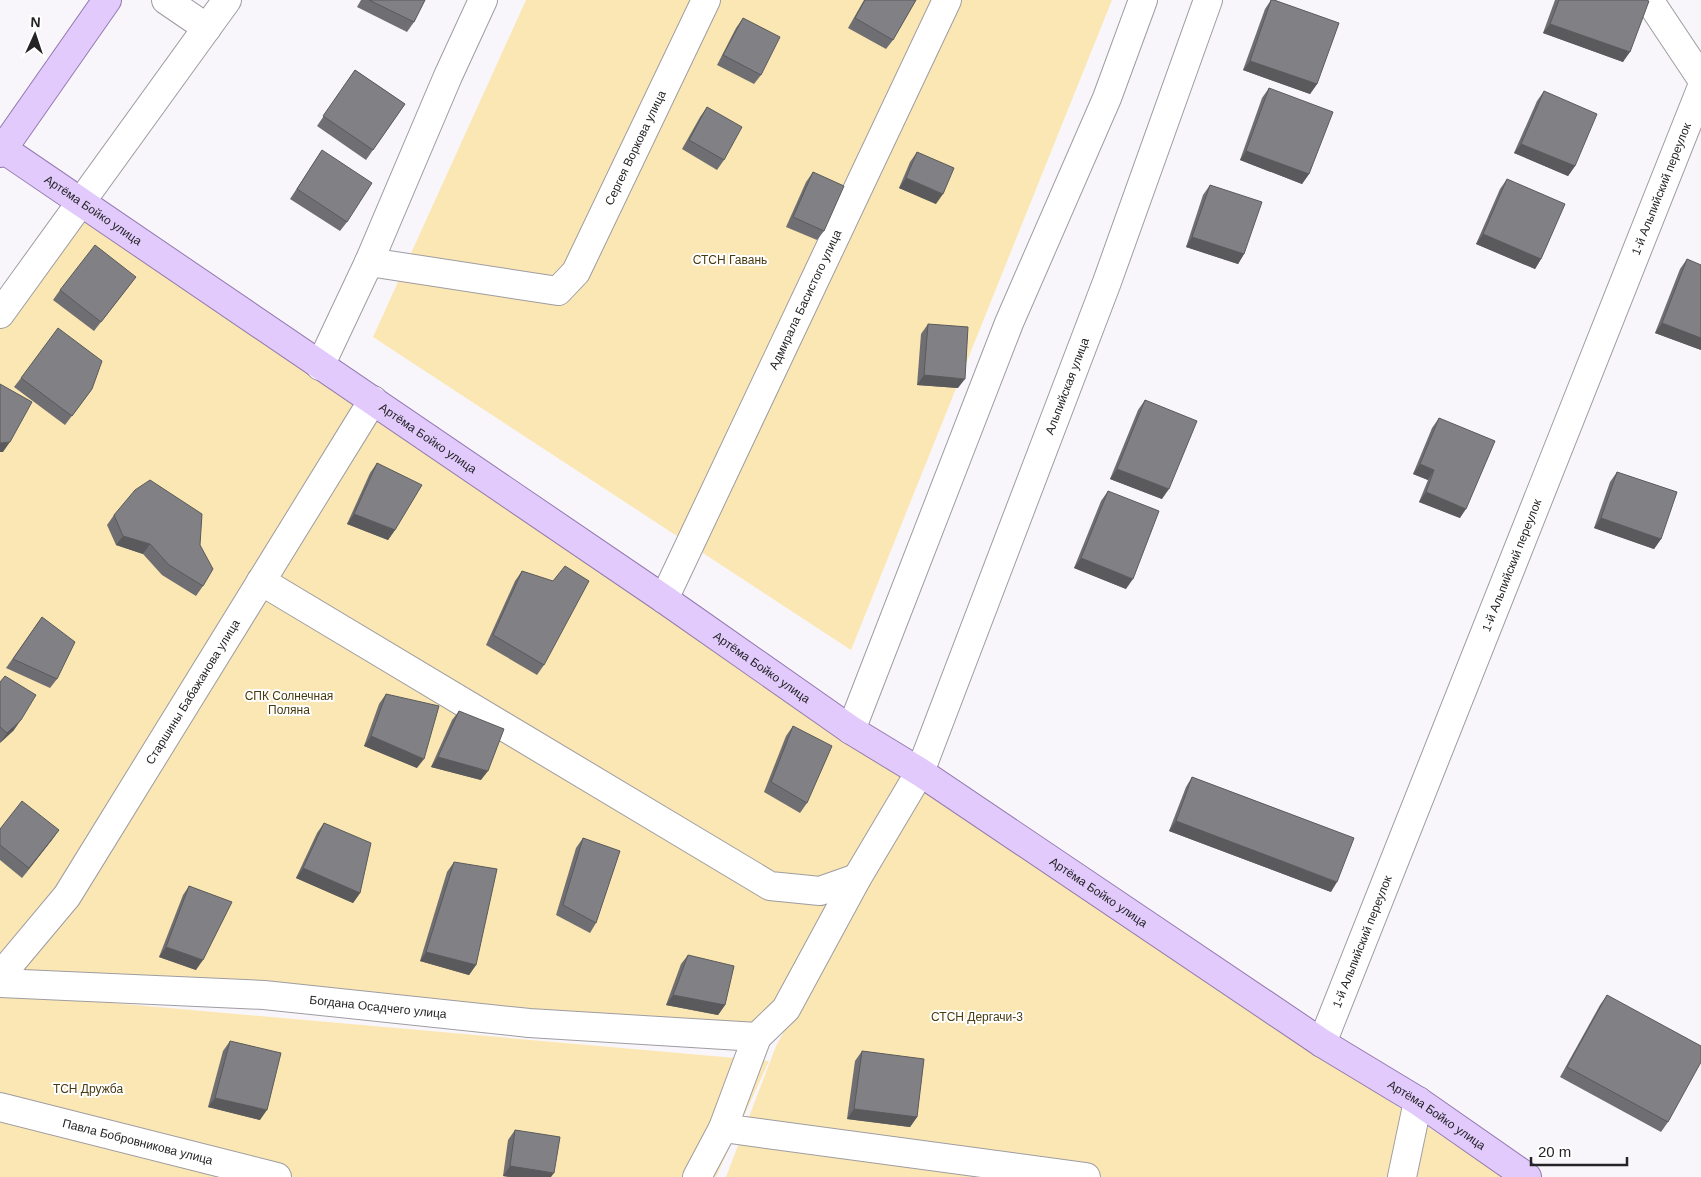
<svg xmlns="http://www.w3.org/2000/svg" width="1701" height="1177" font-family="Helvetica,sans-serif">
<style>
.green{fill:#fbe7b3}
.lines{fill:none;stroke-linecap:round;stroke-linejoin:round}
.minor-casing{stroke:#9e9ca1;stroke-width:30}
.major-casing{stroke:#927aaf;stroke-width:30}
.minor{stroke:#fff;stroke-width:28}
.major{stroke:#e2cbfc;stroke-width:28}
.wall{fill:#6f6e72}
.shaded-wall{fill:#5a5a5c}
.building{fill:#818084;stroke:#5a5a5c}
.labels{text-anchor:middle;stroke-width:4;stroke-linejoin:round;paint-order:stroke}
.street-label{font-size:12px;fill:#242425;stroke:#fff}
.park-label{font-size:12px;fill:#483a0f;stroke:#fff}
</style>
<rect width="100%" height="100%" fill="#f9f6fb"/>
<g class="green">
<path d="M526 0H1112L851 650 373 337Z"/>
<path d="M68 205 910 777 782 1006 753 1027 0 971V299Z"/>
<path d="M920 787 1503 1177H726L776 1046Z"/>
<path d="M0 993 769 1061 716 1177H0Z"/>
</g>
<g class="lines">
<g class="minor-casing">
<g id="minor">
<path d="M166 0 207 28"/>
<path d="M1649 0 1701 78"/>
<path d="M369 262 448 76 483 0"/>
<path d="M0 314 227 0"/>
<path id="s1" d="M320 366 369 262 558 291 576 272 706 0"/>
<path d="M261 581 770 886 820 891 857 878"/>
<path id="s2" d="M664 599 947 0"/>
<path d="M851 730 1009 323 1107 98 1143 0"/>
<path id="s3" d="M0 976 67 896 373 400"/>
<path id="s4" d="M0 983 264 995 529 1023 757 1037"/>
<path id="s5" d="M1322 1043 1701 89"/>
<path id="s6" d="M0 1107 277 1177"/>
<path d="M697 1177 723 1128"/>
<path id="s7" d="M1086 1177 723 1128 757 1037 786 1009 857 878 920 772 1107 282 1208 0"/>
<path d="M1402 1177 1418 1101"/>
</g>
</g>
<g class="major-casing">
<g id="major">
<path id="s8" d="M3 149 664 599 851 730 920 772 1322 1043 1418 1101 1527 1177"/>
<path d="M0 153 107 0"/>
</g>
</g>
<use href="#minor" class="minor"/>
<use href="#major" class="major"/>
</g>
<g class="wall">
<path d="M361 0H425L414 22 407 32 357 7Z"/>
<path d="M864 0H916L893 40 886 49 848 28Z"/>
<path d="M1271 0 1317 84 1310 94 1243 70 1265 9Z"/>
<path d="M1555 0H1645L1623 62 1543 33Z"/>
<path d="M743 18 761 75 754 84 717 65 736 28Z"/>
<path d="M355 70 405 104 366 160 317 126Z"/>
<path d="M1269 88 1309 174 1302 184 1240 160 1262 98Z"/>
<path d="M1544 91 1575 166 1568 176 1514 153 1537 101Z"/>
<path d="M707 107 724 160 717 170 682 149 700 117Z"/>
<path d="M322 150 347 222 340 231 290 199Z"/>
<path d="M917 152 936 204 899 188 910 162Z"/>
<path d="M813 172 824 231 817 240 786 227 806 182Z"/>
<path d="M1507 179 1541 259 1535 269 1476 244 1500 189Z"/>
<path d="M1210 185 1244 254 1238 264 1186 247 1203 195Z"/>
<path d="M1687 259 1701 350 1655 333 1680 269Z"/>
<path d="M129 286 94 331 53 300 60 290Z"/>
<path d="M928 324 958 388 917 385 921 334Z"/>
<path d="M21 378 92 389 65 425 14 387Z"/>
<path d="M1145 400 1162 499 1110 479 1138 410Z"/>
<path d="M1439 418 1460 518 1419 502 1428 480 1413 474 1432 428Z"/>
<path d="M377 463 395 530 388 540 347 524 370 473Z"/>
<path d="M1617 472 1661 539 1654 549 1594 528 1610 482Z"/>
<path d="M1108 491 1126 589 1074 568 1101 501Z"/>
<path d="M114 515 200 545 203 586 196 596 162 575 143 554 116 545 107 525Z"/>
<path d="M522 571 544 665 537 675 486 645 515 581Z"/>
<path d="M42 617 57 679 50 688 6 668Z"/>
<path d="M0 682 14 730 0 743Z"/>
<path d="M386 694 417 768 364 746 379 704Z"/>
<path d="M459 711 481 780 431 767 452 720Z"/>
<path d="M793 726 807 803 800 813 764 792 786 736Z"/>
<path d="M1192 777 1331 892 1169 831 1186 787Z"/>
<path d="M324 823 360 893 353 903 296 878 317 833Z"/>
<path d="M0 829 59 830 22 878 0 860Z"/>
<path d="M583 838 596 923 590 933 556 915 576 848Z"/>
<path d="M454 862 476 965 469 975 420 961 447 872Z"/>
<path d="M189 886 196 970 159 957 183 895Z"/>
<path d="M688 955 725 1005 718 1015 666 1005 681 964Z"/>
<path d="M1607 995 1668 1122 1661 1132 1560 1077 1600 1005Z"/>
<path d="M230 1041 260 1120 208 1107 223 1051Z"/>
<path d="M862 1051 917 1117 910 1127 847 1119 855 1061Z"/>
<path d="M515 1130 551 1177H510L503 1176 508 1140Z"/>
</g>
<g class="shaded-wall">
<path d="M1550 24 1630 52 1623 62 1543 33Z"/>
<path d="M1250 61 1317 84 1310 94 1243 70Z"/>
<path d="M1521 144 1575 166 1568 176 1514 153Z"/>
<path d="M1246 151 1309 174 1302 184 1240 160Z"/>
<path d="M906 178 943 194 936 204 899 188Z"/>
<path d="M1483 234 1541 259 1535 269 1476 244Z"/>
<path d="M1192 237 1244 254 1238 264 1186 247Z"/>
<path d="M1662 323 1701 338V350L1655 333Z"/>
<path d="M924 375 965 379 958 388 917 385Z"/>
<path d="M10 442 3 452H0V443Z"/>
<path d="M1420 464 1434 470 1428 480 1413 474Z"/>
<path d="M1117 469 1169 489 1162 499 1110 479Z"/>
<path d="M1426 492 1466 509 1460 518 1419 502Z"/>
<path d="M354 514 395 530 388 540 347 524Z"/>
<path d="M1601 518 1661 539 1654 549 1594 528Z"/>
<path d="M123 536 150 544 143 554 116 545Z"/>
<path d="M1081 558 1133 579 1126 589 1074 568Z"/>
<path d="M21 720 14 730 0 743 7 733Z"/>
<path d="M371 736 424 759 417 768 364 746Z"/>
<path d="M438 757 488 771 481 780 431 767Z"/>
<path d="M1176 821 1337 882 1331 892 1169 831Z"/>
<path d="M59 830 52 840 22 878 29 868Z"/>
<path d="M303 868 360 893 353 903 296 878Z"/>
<path d="M166 947 203 960 196 970 159 957Z"/>
<path d="M426 952 476 965 469 975 420 961Z"/>
<path d="M673 995 725 1005 718 1015 666 1005Z"/>
<path d="M215 1098 267 1110 260 1120 208 1107Z"/>
<path d="M854 1109 917 1117 910 1127 847 1119Z"/>
<path d="M510 1166 554 1173 551 1177H510L503 1176Z"/>
</g>
<g class="building">
<path d="M369 0H425L414 22Z"/>
<path d="M865 0H916L893 40 855 18Z"/>
<path d="M1271 0H1274L1339 23 1317 84 1250 61Z"/>
<path d="M1559 0H1645L1649 1 1630 52 1550 24Z"/>
<path d="M743 18 780 37 761 75 723 55Z"/>
<path d="M355 70 405 104 373 150 323 116Z"/>
<path d="M1269 88 1333 112 1309 174 1246 151Z"/>
<path d="M1544 91 1597 114 1575 166 1521 144Z"/>
<path d="M707 107 742 127 724 160 689 140Z"/>
<path d="M322 150 372 183 347 222 297 189Z"/>
<path d="M917 152 954 168 943 194 906 178Z"/>
<path d="M813 172 844 186 824 231 793 217Z"/>
<path d="M1507 179 1565 204 1541 259 1483 234Z"/>
<path d="M1210 185 1262 202 1244 254 1192 237Z"/>
<path d="M95 245 136 277 101 322 60 290Z"/>
<path d="M1687 259 1701 265V338L1662 323Z"/>
<path d="M928 324 968 327 965 379 924 375Z"/>
<path d="M58 328 102 361 92 389 72 416 21 378Z"/>
<path d="M0 384 32 402 10 442 0 443Z"/>
<path d="M1145 400 1197 421 1169 489 1117 469Z"/>
<path d="M1439 418 1495 441 1466 509 1426 492 1434 470 1420 464Z"/>
<path d="M377 463 422 485 395 530 354 514Z"/>
<path d="M1617 472 1677 492 1661 539 1601 518Z"/>
<path d="M150 480 202 514 200 545 213 569 203 586 169 565 150 544 123 536 114 515 135 490Z"/>
<path d="M1108 491 1159 511 1133 579 1081 558Z"/>
<path d="M565 566 589 581 544 665 493 635 522 571 553 581Z"/>
<path d="M42 617 75 642 57 679 13 659Z"/>
<path d="M5 676 36 695 21 720 7 733 0 727V682Z"/>
<path d="M386 694 439 706 424 759 371 736Z"/>
<path d="M459 711 504 729 488 771 438 757Z"/>
<path d="M793 726 832 746 807 803 771 782Z"/>
<path d="M1192 777 1354 838 1337 882 1176 821Z"/>
<path d="M22 801 59 830 29 868 0 845V829Z"/>
<path d="M324 823 371 843 360 893 303 868Z"/>
<path d="M583 838 620 851 596 923 563 905Z"/>
<path d="M454 862 497 869 476 965 426 952Z"/>
<path d="M189 886 232 902 203 960 166 947Z"/>
<path d="M688 955 734 966 725 1005 673 995Z"/>
<path d="M1607 995 1701 1046V1062L1668 1122 1567 1067Z"/>
<path d="M230 1041 281 1053 267 1110 215 1098Z"/>
<path d="M862 1051 924 1059 917 1117 854 1109Z"/>
<path d="M515 1130 560 1137 554 1173 510 1166Z"/>
</g>
<g class="labels">
<g class="street-label">
<text dy="4" stroke="none"><textPath href="#s1" startOffset="470">Сергея Воркова улица</textPath></text>
<text dy="4" stroke="none"><textPath href="#s5" startOffset="919">1-й Альпийский переулок</textPath></text>
<text dy="4" stroke="none"><textPath href="#s8" startOffset="109">Артёма Бойко улица</textPath></text>
<text dy="4" stroke="none"><textPath href="#s2" startOffset="331">Адмирала Басистого улица</textPath></text>
<text dy="4" stroke="none"><textPath href="#s7" startOffset="1189">Альпийская улица</textPath></text>
<text dy="4" stroke="none"><textPath href="#s8" startOffset="514">Артёма Бойко улица</textPath></text>
<text dy="4" stroke="none"><textPath href="#s5" startOffset="514">1-й Альпийский переулок</textPath></text>
<text dy="4" stroke="none"><textPath href="#s8" startOffset="919">Артёма Бойко улица</textPath></text>
<text dy="4" stroke="none"><textPath href="#s3" startOffset="344">Старшины Бабажанова улица</textPath></text>
<text dy="4" stroke="none"><textPath href="#s8" startOffset="1324">Артёма Бойко улица</textPath></text>
<text dy="4" stroke="none"><textPath href="#s5" startOffset="109">1-й Альпийский переулок</textPath></text>
<text dy="4" stroke="none"><textPath href="#s4" startOffset="379">Богдана Осадчего улица</textPath></text>
<text dy="4" stroke="none"><textPath href="#s8" startOffset="1729">Артёма Бойко улица</textPath></text>
<text dy="4" stroke="none"><textPath href="#s6" startOffset="142">Павла Бобровникова улица</textPath></text>
</g>
<g class="park-label">
<text x="730" y="264">СТСН Гавань</text>
<text x="289" y="700">СПК Солнечная<tspan x="289" dy="14">Поляна</tspan></text>
<text x="977" y="1021">СТСН Дергачи-3</text>
<text x="88" y="1093">ТСН Дружба</text>
</g>
</g>
<g transform="translate(35 35) rotate(3)" stroke="#ffffff" stroke-width="4" paint-order="stroke">
<path d="M0-4L9 19L0 12L-9 19Z" fill="#242425"/>
<text y="-8" font-size="14" font-weight="bold" text-anchor="middle" fill="#242425">N</text>
</g>
<path d="M1531 1157v8h96v-8" fill="none" stroke="#242425" stroke-width="2.5"/>
<text x="1538" y="1157" font-size="15" fill="#242425" stroke="#ffffff" stroke-width="4" paint-order="stroke">20 m</text>
</svg>
